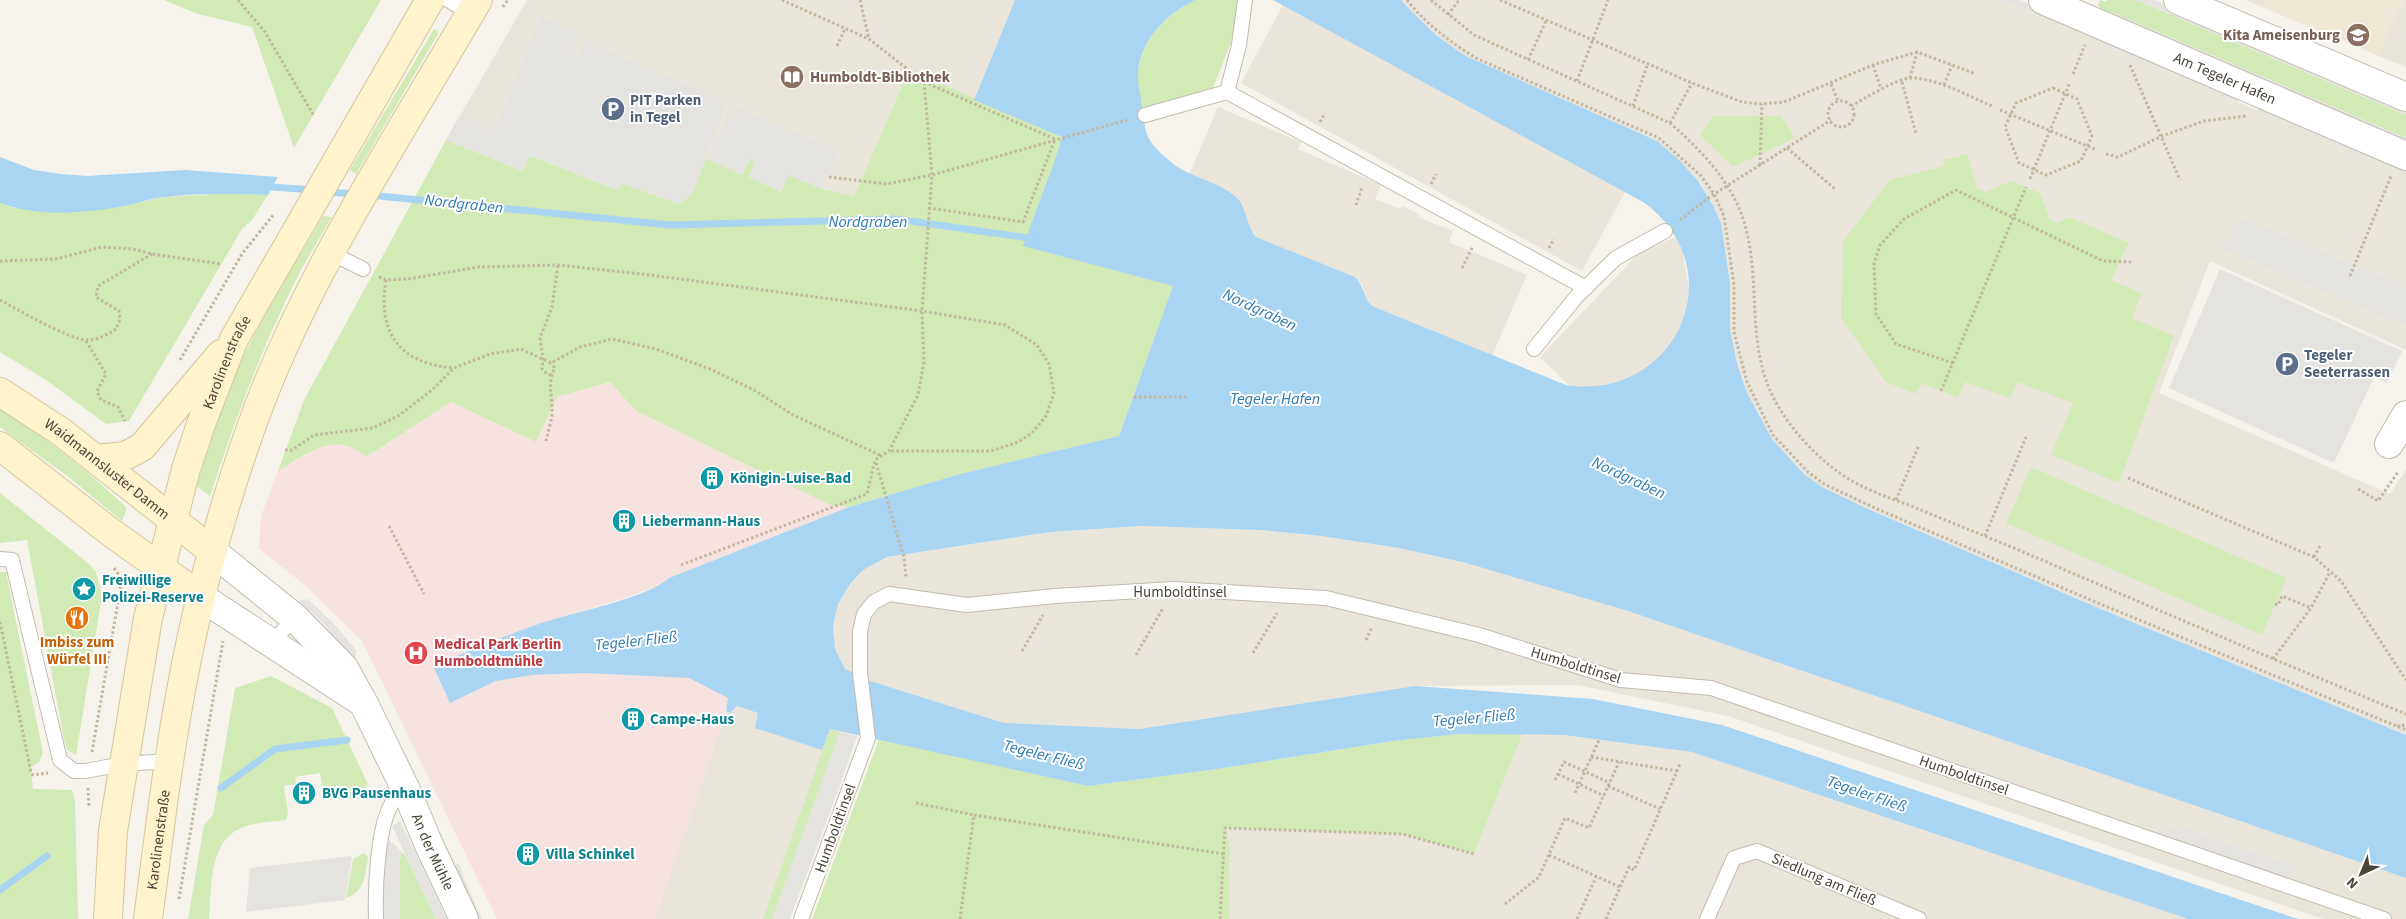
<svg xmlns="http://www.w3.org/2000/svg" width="2406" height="919" font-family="'Source Sans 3',sans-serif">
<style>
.residential{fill:#eae5da}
.education{fill:#efe8d6}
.medical{fill:#f6e3e0}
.green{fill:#d2eab5}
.parking{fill:#e5e3e0}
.water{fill:#a9d4f2}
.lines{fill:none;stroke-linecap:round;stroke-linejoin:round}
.stream{stroke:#a9d4f2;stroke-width:7}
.lane-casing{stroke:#c2bbae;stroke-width:16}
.street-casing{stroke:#c2bbae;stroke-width:30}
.secondary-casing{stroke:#d6c79b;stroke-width:30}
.path{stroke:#c4b79f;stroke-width:3;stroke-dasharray:2.5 2.5;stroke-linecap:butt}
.lane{stroke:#fff;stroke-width:14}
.street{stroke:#fff;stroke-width:28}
.secondary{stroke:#fff3cd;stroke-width:28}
.labels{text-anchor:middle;stroke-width:4;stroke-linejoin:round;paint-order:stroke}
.education-label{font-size:15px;font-weight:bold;fill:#785e54;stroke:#fff;text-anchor:end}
.street-label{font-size:15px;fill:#4b4439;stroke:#fff}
.service-label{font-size:15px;font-weight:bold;fill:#4e5e75;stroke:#fff;text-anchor:start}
.culture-label{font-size:15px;font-weight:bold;fill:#0d838f;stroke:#fff;text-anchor:start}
.food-label{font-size:15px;font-weight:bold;fill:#c56008;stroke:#fff}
.health-label{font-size:15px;font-weight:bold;fill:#be3a42;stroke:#fff;text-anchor:start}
.water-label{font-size:16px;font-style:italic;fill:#2e7ab2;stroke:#fff}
</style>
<rect width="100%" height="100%" fill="#f6f3ec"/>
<g class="residential">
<path d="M527 0H1015L974 100 909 70 854 196 742 175 706 159 446 140Z"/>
<path d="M1401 0H2001L2068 29 2079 25 2095 33 2100 43 2406 174V350L2210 261 2159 393 2390 494 2406 470V735L2103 610 1868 509 1822 487 1804 474 1772 439 1747 393 1737 364 1730 329V283L1721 223 1711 200 1698 181 1680 161 1468 57 1454 49 1418 19Z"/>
<path d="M2246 0H2406V67L2379 56Z"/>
<path d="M1283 5 1625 192 1582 271 1241 83Z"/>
<path d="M1218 107 1301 142 1298 149 1381 185 1375 199 1400 209 1402 206 1419 214 1418 217 1453 231 1449 242 1527 275 1492 356 1372 306 1365 299 1363 286 1355 277 1256 237 1247 224 1244 210 1227 190 1189 175Z"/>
<path d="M1676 237 1682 249 1689 289 1686 311 1679 329 1669 347 1651 366 1635 376 1598 387 1570 386 1540 357 1639 253Z"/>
<path d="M1141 526 1260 530 1321 536 1399 548 1466 563 1628 611 2406 878V919H2323L1728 716 1577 685 1415 686 1139 729 1004 723 870 681 845 669 835 649 833 626 838 604 850 584 863 570 887 557 1050 532Z"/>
<path d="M737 706 759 713 756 728 840 732 772 919H655L726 711 730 713Z"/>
<path d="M1523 733 1564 735 1692 752 2188 919H1229L1230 849 1227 828 1402 834 1474 853Z"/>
</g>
<path class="education" d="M2265 0H2405L2396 14 2379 56 2261 6Z"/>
<path class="medical" d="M610 382 636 411 830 505 849 507 669 578 663 584 631 596 536 625 433 666 450 703 496 681 532 675 585 673 689 678 728 698 726 711 655 919H497L362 641 306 586 259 549 261 516 278 471 322 446 340 443 357 449 366 457 451 402 536 442 557 397Z"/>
<g class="green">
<path d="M164 0H381L294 148 252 27 198 14Z"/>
<path d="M1195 0H1237L1233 37 1213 88 1143 108C1141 99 1137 87 1138 78 1139 42 1164 16 1195 0Z"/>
<path d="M2100 0 2106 2 2107 0H2136L2406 115V138L2111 12 2102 16V10L2098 5Z"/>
<path d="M434 29 438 31V34L356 174 350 170Z"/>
<path d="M909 70 1062 136 1055 163 1024 246 1173 286 1119 436 960 474 849 507 830 505 636 411 610 382 557 397 536 442 451 402 366 457C335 429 308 454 278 471L304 400 446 140 523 171 529 155 617 190 622 183 679 204 693 192 706 158 742 175 750 158 755 161 749 177 781 192 788 175 822 189 854 196Z"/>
<path d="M1713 116H1781L1795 138 1733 167 1700 135Z"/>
<path d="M1967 154 1977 188 1985 192 2011 181 2040 193 2050 220 2057 223 2069 217 2129 243 2111 280 2142 293 2132 318 2174 336 2119 483 2051 455 2073 403 2017 382 2010 398 1965 382 1958 398 1922 383 1916 394 1886 382 1841 318 1843 241 1890 180 1944 166 1943 160Z"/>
<path d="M218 194 268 195 252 220 242 229 129 421 106 424 46 380 0 352V203L14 208H114L164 197Z"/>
<path d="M323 216 332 217C318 241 303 265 291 290 258 357 233 426 210 496L195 485C215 389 274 301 323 216Z"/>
<path d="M0 406C45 438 87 470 127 508L122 521 70 478 0 427Z"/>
<path d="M2031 467 2287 578 2262 635 2006 523Z"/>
<path d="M0 493 88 563 96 572 102 596 76 755 67 750 64 740 27 540 0 543Z"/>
<path d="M0 572H6L43 753 39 762 31 767 33 789 72 790 75 801 78 919H0Z"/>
<path d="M271 676 332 708 368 784 360 798 324 800 320 773 295 777 296 784 284 786 288 813 286 820C272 822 256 822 244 827 208 839 212 888 209 919H188L204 825 213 815 235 688Z"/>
<path d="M830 729 840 732 772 919H763Z"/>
<path d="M1523 733 1474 854 1402 834 1227 828 1230 848 1229 919H812L879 739 1088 786 1217 769 1393 741 1458 734Z"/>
<path d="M364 853 368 857C366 872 364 894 346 898L353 859Z"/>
<path d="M403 853 406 856 436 919H400V857Z"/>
</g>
<g class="parking">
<path d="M2001 0H2020L2079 25 2068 29Z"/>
<path d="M2136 0H2155L2406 107V115Z"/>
<path d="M2111 12 2406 138V146L2102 16Z"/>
<path d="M541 16 578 33 571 52 578 56 584 40 727 102 693 192 679 204 622 183 617 190 530 155 523 171 446 140 459 116 494 130Z"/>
<path d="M2095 33 2240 95 2237 102 2100 43Z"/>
<path d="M2261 104 2406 166V174L2258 111Z"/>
<path d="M731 105 839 151 822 189 788 175 781 192 749 177 755 161 750 159 742 175 709 160Z"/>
<path d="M2239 217 2406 287V326L2223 249Z"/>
<path d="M2220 269 2402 351 2387 383 2374 377 2334 463 2169 388Z"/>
<path d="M308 599 336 626 356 650 355 660 321 621 299 601Z"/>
<path d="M840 732 857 736 844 774 790 919H772Z"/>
<path d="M400 821 447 919H436L392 826Z"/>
<path d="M2177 825 2297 868 2273 881 2151 839Z"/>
<path d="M385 836 403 853 400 857V919H381Z"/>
<path d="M352 856 345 900 246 912 250 868Z"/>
<path d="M459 863 465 881 482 919H471L447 869Z"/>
</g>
<g class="water">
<path d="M1015 0H1195C1165 15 1137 43 1138 79 1138 87 1141 97 1142 105 1144 115 1144 130 1149 139 1153 147 1165 157 1172 163 1191 178 1218 181 1236 197 1247 207 1246 225 1256 237L1355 277C1364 286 1363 297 1372 306L1566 385C1678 402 1735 267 1643 202L1273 0H1401C1421 22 1442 42 1468 57L1657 141 1680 161 1698 181 1713 205 1721 223 1730 283V329L1737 364 1747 393 1772 439 1804 474 1822 487 1868 509 2103 610 2406 735V878L1628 611 1466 563 1399 548 1321 536 1260 530 1141 526 1050 532 887 557 863 570 850 584 838 604 833 626 835 649 845 669 870 681 1004 723 1139 729 1415 686 1593 699 1722 725 2298 919H2188L1692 752 1564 735 1458 734 1393 741 1217 769 1088 786 830 729 822 750 755 728 758 713 737 706 730 713 726 711 728 698 689 678 585 673 532 675 496 681 450 703 433 666C467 652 501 637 536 625 568 613 647 599 669 578L849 507 960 474 1119 436 1173 286 1023 246 1054 163 1062 137 974 100Z"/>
<path d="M0 157 34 170 61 174 87 176 185 170 278 177 268 195C233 194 199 193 165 197 147 199 130 206 113 208 75 214 36 216 0 203Z"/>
</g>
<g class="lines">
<g class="stream">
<path d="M272 187 314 190"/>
<path d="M327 192 356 194"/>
<path d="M369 195 670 225 896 219 1036 239"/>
<path d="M221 788 275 749 347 740"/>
<path d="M0 890 47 856"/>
</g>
<g class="lane-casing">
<g id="lane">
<path d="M448 0 470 13"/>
<path d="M1227 92 1239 45 1245 0"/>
<path d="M1145 115 1227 92 1586 288"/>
<path d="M331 253 363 269"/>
<path d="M1534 349 1577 296 1616 258 1665 231"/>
<path d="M0 559 12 560 60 760 74 771H85L123 764 169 761"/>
<path d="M271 643 295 618"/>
<path d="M376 919C375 890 377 823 394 800 397 796 402 793 406 790"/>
<path d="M801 919 868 738 860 673V632L864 614 874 602 889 594 967 605 1055 596 1174 589 1326 598 1479 635 1621 680 1711 688 2384 919"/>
<path d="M1707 919 1734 858 1757 851 1919 919"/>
</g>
</g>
<g class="street-casing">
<g id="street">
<path id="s1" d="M2043 0 2406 156"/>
<path d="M2178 0 2406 97"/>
<path d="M2389 444 2406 415"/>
<path id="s2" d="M212 551 295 618 344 668 364 704 406 790 429 845 464 919"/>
<path d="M201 597 359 700"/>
</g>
</g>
<g class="secondary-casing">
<g id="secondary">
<path id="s3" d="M0 392 60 431 212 551"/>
<path d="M0 446 109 531 201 597"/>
<path d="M96 459 125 456 142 447 221 354"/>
<path id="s4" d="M108 919 113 831 148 618 186 469 201 424 234 339 430 0"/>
<path id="s5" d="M148 919C155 867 161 814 169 762 187 641 216 520 259 406 313 264 402 131 478 0"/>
</g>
</g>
<g class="path">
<path d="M238 0 265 32 314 116"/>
<path d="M782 0 869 39 924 82 1055 139 1023 222 929 208"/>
<path d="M860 0 869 39"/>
<path d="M1407 0C1426 24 1450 42 1476 58L1659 138 1701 176 1714 194 1724 216 1734 285V332L1747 382 1773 435 1808 472 1824 484 1877 509 2098 603 2406 730"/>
<path d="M1431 0 1474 35 1670 123C1702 151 1733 183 1745 225 1763 289 1742 353 1783 414 1799 438 1819 459 1844 476 1865 490 1890 498 1914 507 1947 521 1980 534 2014 548 2144 604 2274 660 2406 714"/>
<path d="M1500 0 1692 83 1742 102 1762 104 1784 102 1873 65 1917 52 1976 74"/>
<path d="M503 7 508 0"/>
<path d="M1448 15 1459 0"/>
<path d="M837 46 845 29"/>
<path d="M1528 60 1546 21"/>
<path d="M1873 65 1881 89"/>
<path d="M2130 65 2180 180"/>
<path d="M2073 74 2085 45"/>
<path d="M1910 78 1917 52"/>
<path d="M1577 81 1608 0"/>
<path d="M1902 82 1916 134"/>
<path d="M1831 84 1838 101"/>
<path d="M1944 85 1952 65"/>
<path d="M2053 88 2077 99 2092 136 2081 161 2046 175 2019 163 2005 127 2016 103Z"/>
<circle cx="1841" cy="114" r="13"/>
<path d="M1633 106 1648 63"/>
<path d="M1851 106C1864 99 1897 78 1911 78 1937 78 1968 96 1992 106"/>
<path d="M2000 110 2097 150"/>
<path d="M1320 122 1325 113"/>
<path d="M1670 123 1692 83"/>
<path d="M1787 148 1835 189"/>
<path d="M2106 154 2118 157 2162 136 2204 121 2247 116"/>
<path d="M1760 165 1762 104"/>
<path d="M829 177 887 184 932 175 1127 120"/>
<path d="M2030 179 2070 82"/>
<path d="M1431 184 1436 174"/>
<path d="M1356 205 1362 187"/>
<path d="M1680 220 1711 196 1831 120"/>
<path d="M1549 248 1554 239"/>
<path d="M0 261 56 259 102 247 133 249 152 254 221 264"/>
<path d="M1462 268 1473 246"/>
<path d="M2350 276 2391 176"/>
<path d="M379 277 386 280 408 279 479 267 558 265 650 275 922 311 1005 325 1037 345 1049 364 1054 393 1046 416 1032 433 1018 442 991 451H889"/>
<path d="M386 280C377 333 400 364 454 368"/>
<path d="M0 300C17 309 71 341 88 340 98 340 108 334 116 329L120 319 119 311 96 297 98 286 152 254"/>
<path d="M86 341 106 374 97 391 101 400 118 407 125 421"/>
<path d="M180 360 242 254 274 214"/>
<path d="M1953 363 1896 344 1876 314 1874 264 1880 245 1904 219 1956 190 2103 261 2134 262"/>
<path d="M551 375 547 374 542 369 543 359 540 338 552 307 558 265"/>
<path d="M1941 391 2026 187"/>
<path d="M1134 397H1186"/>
<path d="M546 441C548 431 553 418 552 408 552 394 547 382 555 368L551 363"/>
<path d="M285 450H292L314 435 373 428 398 416 432 390 454 368 490 354 521 349 551 363 580 347 612 339 656 349 710 369 754 390 793 415 882 456"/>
<path d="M876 463 904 557 906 578"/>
<path d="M2128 478 2314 557 2341 581 2406 680"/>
<path d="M2358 489 2378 501 2398 472"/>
<path d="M1896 500 1919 445"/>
<path d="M389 526 424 594"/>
<path d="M1985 536 2026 437"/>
<path d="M2314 557 2320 546"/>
<path d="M681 565 867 494 875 460 889 451 918 395 924 362 922 311 932 175 924 82"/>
<path d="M114 568 122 579 130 585"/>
<path d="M2275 604 2278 605 2282 596 2311 608"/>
<path d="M0 622 31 772 33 775 48 773"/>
<path d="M1366 640 1372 627"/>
<path d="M1022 651 1043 615"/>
<path d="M1253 653 1277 613"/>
<path d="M1136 655 1163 608"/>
<path d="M2273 659 2311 608 2330 572"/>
<path d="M2397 726 2406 725"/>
<path d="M92 752 122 579 125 572"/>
<path d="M1591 757 1677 771"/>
<path d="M1558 774 1604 796"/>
<path d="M1555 780 1564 762 1610 783"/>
<path d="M1608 786 1660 809"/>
<path d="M88 788 89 807"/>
<path d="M1575 793 1599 740"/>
<path d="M916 803 974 815"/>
<path d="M1549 855 1620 887"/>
<path d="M179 899 223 641"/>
<path d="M1505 904 1539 877 1565 818 1589 828 1619 762"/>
<path d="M960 919 974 815 1224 854"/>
<path d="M1220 919 1225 828 1402 834 1474 854"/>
<path d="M1577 919 1596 877"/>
<path d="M1606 919 1629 867 1634 870 1680 764"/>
</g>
<use href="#lane" class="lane"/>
<use href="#street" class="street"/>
<use href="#secondary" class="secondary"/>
</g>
<defs>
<g id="school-disc" transform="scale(1.25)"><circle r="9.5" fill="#8d6e63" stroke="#fff"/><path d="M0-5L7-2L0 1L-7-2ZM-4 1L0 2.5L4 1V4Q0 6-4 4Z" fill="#fff"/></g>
<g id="library-disc" transform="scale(1.25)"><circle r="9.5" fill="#8d6e63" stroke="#fff"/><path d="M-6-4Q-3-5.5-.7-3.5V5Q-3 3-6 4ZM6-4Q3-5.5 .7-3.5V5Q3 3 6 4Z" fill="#fff"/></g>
<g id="parking-disc" transform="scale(1.25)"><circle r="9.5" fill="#5c6f8a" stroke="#fff"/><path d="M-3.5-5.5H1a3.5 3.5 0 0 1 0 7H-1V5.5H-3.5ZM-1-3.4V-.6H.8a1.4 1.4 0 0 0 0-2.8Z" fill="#fff"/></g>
<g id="building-disc" transform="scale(1.25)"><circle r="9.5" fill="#0f9aa8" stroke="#fff"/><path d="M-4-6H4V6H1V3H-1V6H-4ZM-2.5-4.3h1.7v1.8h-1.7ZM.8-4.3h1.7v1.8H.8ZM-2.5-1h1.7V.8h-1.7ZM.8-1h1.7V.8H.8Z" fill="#fff"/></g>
<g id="sight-disc" transform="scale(1.25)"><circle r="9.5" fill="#0f9aa8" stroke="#fff"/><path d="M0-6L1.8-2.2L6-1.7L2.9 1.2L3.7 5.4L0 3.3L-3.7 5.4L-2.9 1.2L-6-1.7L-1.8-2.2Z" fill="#fff"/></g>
<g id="restaurant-disc" transform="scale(1.25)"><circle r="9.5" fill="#e8710a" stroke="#fff"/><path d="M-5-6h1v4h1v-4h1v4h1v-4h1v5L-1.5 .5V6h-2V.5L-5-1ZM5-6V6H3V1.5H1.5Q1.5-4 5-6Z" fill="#fff"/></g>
<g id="hospital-disc" transform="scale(1.25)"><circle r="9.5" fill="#e0444e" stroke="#fff"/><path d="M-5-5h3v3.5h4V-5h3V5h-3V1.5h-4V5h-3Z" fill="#fff"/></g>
</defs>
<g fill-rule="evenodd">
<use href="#school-disc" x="2358" y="35"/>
<use href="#library-disc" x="792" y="77"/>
<use href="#parking-disc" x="613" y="109"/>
<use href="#parking-disc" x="2287" y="364"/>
<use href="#building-disc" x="712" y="478"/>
<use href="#building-disc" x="624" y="521"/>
<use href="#sight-disc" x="84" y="589"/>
<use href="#restaurant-disc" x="77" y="618"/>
<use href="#hospital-disc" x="416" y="653"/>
<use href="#building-disc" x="633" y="719"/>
<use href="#building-disc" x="304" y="793"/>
<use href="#building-disc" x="528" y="854"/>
</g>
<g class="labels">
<g class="education-label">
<text x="2340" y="40">Kita Ameisenburg</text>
<text x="810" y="82" text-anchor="start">Humboldt-Bibliothek</text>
</g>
<g class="street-label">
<text dy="5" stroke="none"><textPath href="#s1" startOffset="198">Am Tegeler Hafen</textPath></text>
<text dy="5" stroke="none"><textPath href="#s4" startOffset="572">Karolinenstraße</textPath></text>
<text dy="5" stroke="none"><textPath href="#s3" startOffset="132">Waidmannsluster Damm</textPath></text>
<text x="1180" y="597">Humboldtinsel</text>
<text transform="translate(1576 665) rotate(17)" y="5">Humboldtinsel</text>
<text transform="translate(1964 775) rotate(19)" y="5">Humboldtinsel</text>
<text transform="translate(835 828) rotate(-70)" y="5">Humboldtinsel</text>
<text dy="5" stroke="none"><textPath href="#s5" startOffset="80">Karolinenstraße</textPath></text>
<text dy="5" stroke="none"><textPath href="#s2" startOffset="381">An der Mühle</textPath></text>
<text transform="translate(1824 879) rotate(23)" y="5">Siedlung am Fließ</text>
</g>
<g class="service-label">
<text x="630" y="105">PIT Parken<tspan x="630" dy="17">in Tegel</tspan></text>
<text x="2304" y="360">Tegeler<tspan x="2304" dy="17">Seeterrassen</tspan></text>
</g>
<g class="culture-label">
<text x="730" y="483">Königin-Luise-Bad</text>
<text x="642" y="526">Liebermann-Haus</text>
<text x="102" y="585">Freiwillige<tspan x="102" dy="17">Polizei-Reserve</tspan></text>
<text x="650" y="724">Campe-Haus</text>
<text x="322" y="798">BVG Pausenhaus</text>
<text x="546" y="859">Villa Schinkel</text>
</g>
<g class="food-label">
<text x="77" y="647">Imbiss zum<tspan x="77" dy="17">Würfel III</tspan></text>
</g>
<g class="health-label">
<text x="434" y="649">Medical Park Berlin<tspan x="434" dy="17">Humboldtmühle</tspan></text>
</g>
<g class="water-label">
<text transform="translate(464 203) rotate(6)" y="6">Nordgraben</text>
<text x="868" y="227">Nordgraben</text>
<text transform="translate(1260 309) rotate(25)" y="6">Nordgraben</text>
<text x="1275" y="404">Tegeler Hafen</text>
<text transform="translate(1629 477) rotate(25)" y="6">Nordgraben</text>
<text transform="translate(636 640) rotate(-6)" y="6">Tegeler Fließ</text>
<text transform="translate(1474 717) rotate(-5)" y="6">Tegeler Fließ</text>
<text transform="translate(1044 754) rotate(14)" y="6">Tegeler Fließ</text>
<text transform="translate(1867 793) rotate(19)" y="6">Tegeler Fließ</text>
</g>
</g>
<g transform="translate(2361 874) rotate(224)" stroke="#ffffff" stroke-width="4" paint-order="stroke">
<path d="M0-4L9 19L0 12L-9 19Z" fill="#4b4439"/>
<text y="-8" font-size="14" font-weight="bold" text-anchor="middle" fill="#4b4439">N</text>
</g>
</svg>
